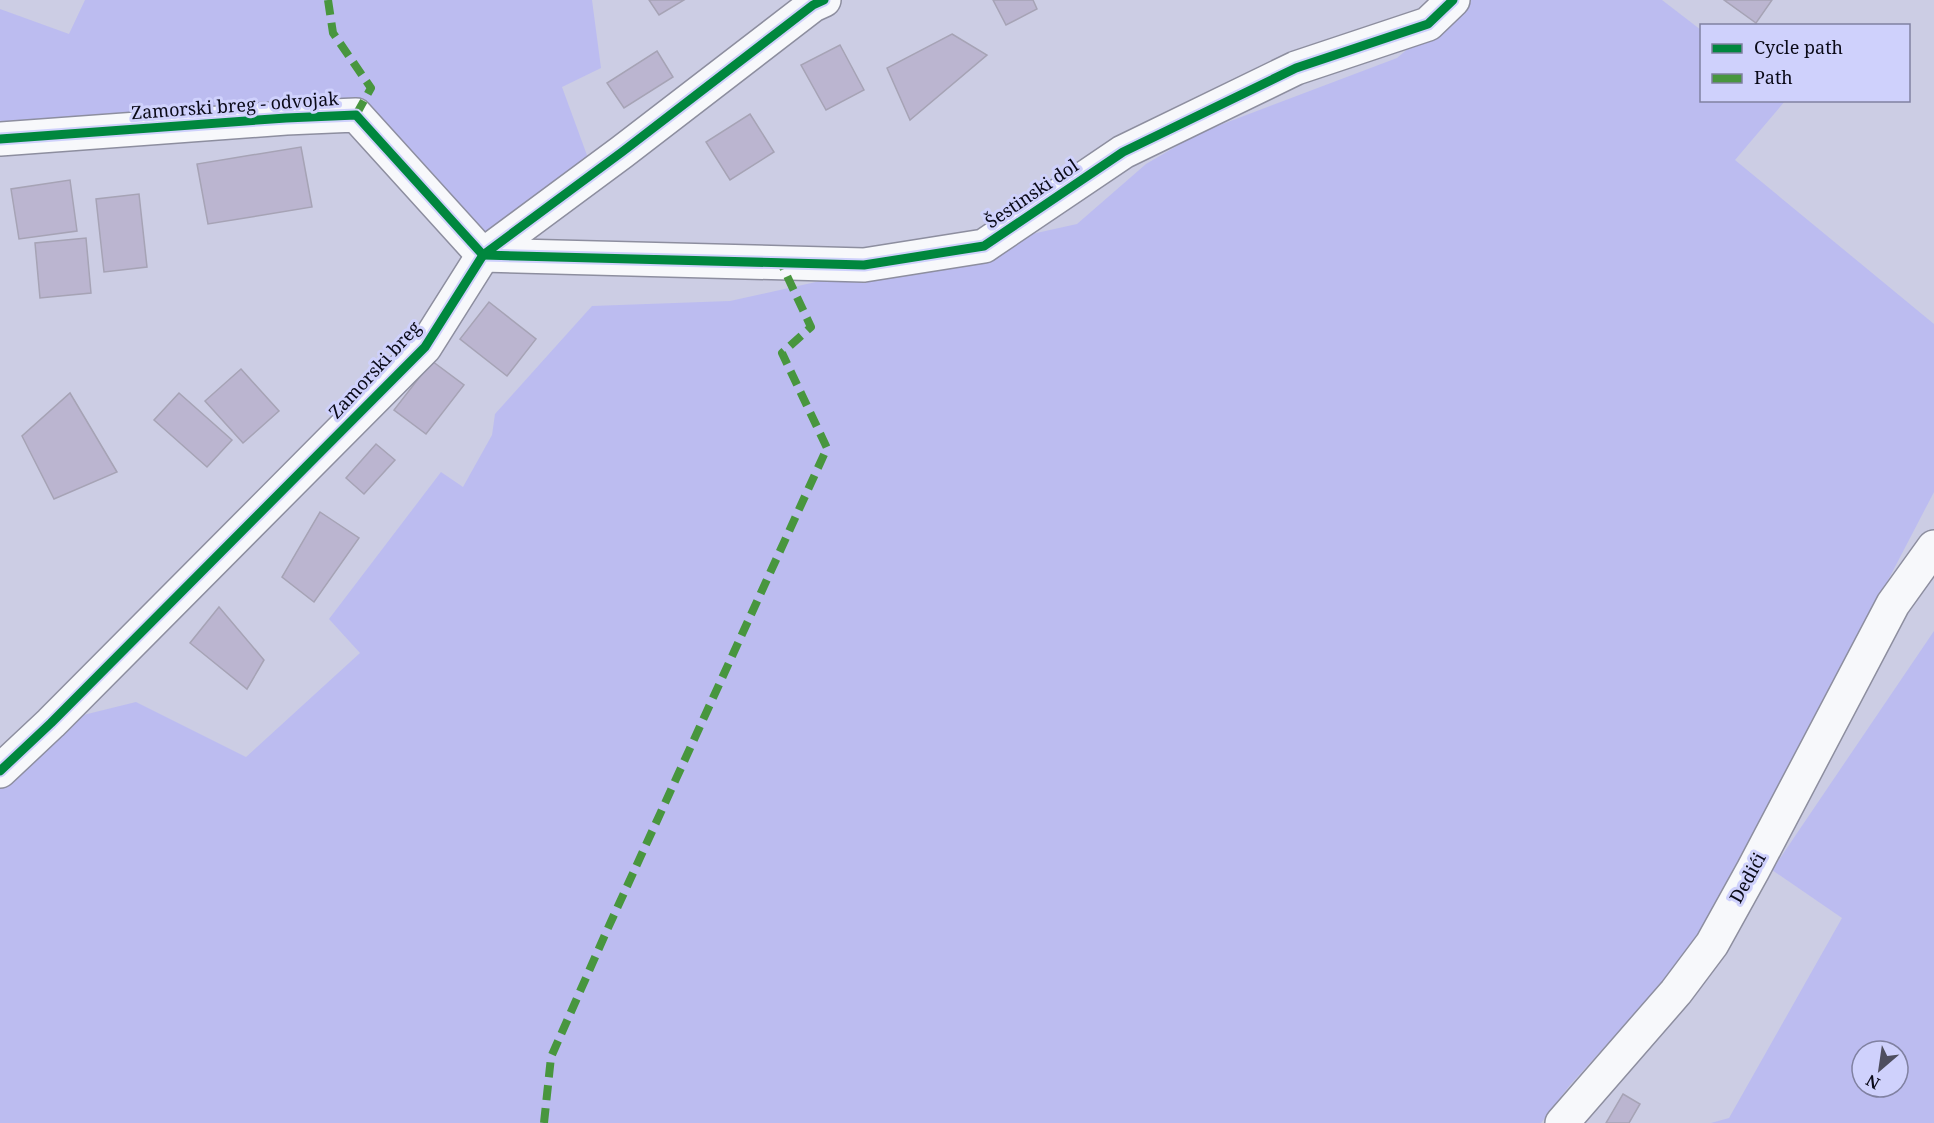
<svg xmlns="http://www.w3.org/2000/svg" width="1934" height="1123" font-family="'Noto Serif',serif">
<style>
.green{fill:#bcbcf0;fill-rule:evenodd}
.building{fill:#bbb5d0;stroke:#a6a3b5;stroke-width:1.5}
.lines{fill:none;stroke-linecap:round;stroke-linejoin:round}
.street-casing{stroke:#8d8e9f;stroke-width:36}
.secondary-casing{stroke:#8d8e9f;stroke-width:36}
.street{stroke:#f7f8fb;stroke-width:33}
.secondary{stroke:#f7f8fb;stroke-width:33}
.quiet{stroke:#48963e;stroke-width:8;stroke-dasharray:15 8;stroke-linecap:butt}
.cycleway-casing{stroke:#cfd1fc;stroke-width:13}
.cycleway{stroke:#00873e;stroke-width:9}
.labels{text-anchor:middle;stroke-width:6;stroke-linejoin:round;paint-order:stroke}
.street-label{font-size:18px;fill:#0a0a18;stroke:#cfd1fc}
</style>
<rect width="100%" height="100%" fill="#cccde4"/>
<g class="green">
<path d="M85 0H592L601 68 562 87 588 158 485 239 365 103 0 130V9L69 34Z"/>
<path d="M1465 0H1662L1701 30 1702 100 1785 101 1735 160 1934 324V492L1759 828 1686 957 1570 1085 1541 1123H0V784L67 719 136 702 246 757 360 653 329 619 441 472 463 487 492 435 495 414 592 306 730 301 1077 224 1146 164 1199 133 1397 58Z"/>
<path d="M1934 631V1123H1711L1729 1118 1842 918 1772 870ZM1862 1051H1898V1087H1862Z"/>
</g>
<g class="building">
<path d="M649 0H684L659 15Z"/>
<path d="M993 0H1033L1037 9 1006 25Z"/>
<path d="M1724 0H1772L1756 23Z"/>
<path d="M952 34 987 55 910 120 887 68Z"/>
<path d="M840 45 864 90 826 110 801 65Z"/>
<path d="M657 51 673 77 624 108 607 83Z"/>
<path d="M750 114 774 152 730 180 706 142Z"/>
<path d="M301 147 312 207 208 224 197 164Z"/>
<path d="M70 180 77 231 19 239 11 189Z"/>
<path d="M139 194 147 267 104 272 96 199Z"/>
<path d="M86 238 91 293 40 298 35 243Z"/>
<path d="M489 302 536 339 507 376 460 339Z"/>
<path d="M432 361 464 385 426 434 394 410Z"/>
<path d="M241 369 279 411 243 443 205 401Z"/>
<path d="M70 393 117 472 54 499 22 436Z"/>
<path d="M179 393 232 440 207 467 154 420Z"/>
<path d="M376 444 395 460 364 494 346 478Z"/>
<path d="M320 512 359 538 314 602 282 577Z"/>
<path d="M219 607 264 660 247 689 190 643Z"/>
<path d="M1623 1094 1640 1104 1629 1123H1606Z"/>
</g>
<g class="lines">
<g class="street-casing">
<g id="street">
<path d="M0 139 286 118 356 115 483 255 864 265 984 246 1123 152 1296 68 1428 24 1453 0"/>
<path d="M0 771 51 723 425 347 483 255 622 152 813 5 824 0"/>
</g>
</g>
<g class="secondary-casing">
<path id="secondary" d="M1562 1123 1676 992 1712 944 1753 870 1893 604 1934 547"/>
</g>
<use href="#street" class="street"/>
<use href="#secondary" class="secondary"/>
<g class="quiet">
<path d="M328 0 333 33 371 88 356 115"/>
<path d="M544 1123 551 1057 608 928 827 448 782 353 811 327 781 263"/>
</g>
<g class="cycleway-casing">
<g id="cycleway">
<path d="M0 139 286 118 356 115 483 255 864 265 984 246 1123 152 1296 68 1428 24 1453 0"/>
<path d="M0 771 51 723 425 347 483 255 622 152 813 5 824 0"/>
</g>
</g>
<use href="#cycleway" class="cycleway"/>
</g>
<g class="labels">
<g class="street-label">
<text transform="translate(235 106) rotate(-4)" y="6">Zamorski breg - odvojak</text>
<text transform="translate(1032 194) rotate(-34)" y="6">Šestinski dol</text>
<text transform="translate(375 370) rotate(-47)" y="6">Zamorski breg</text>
<text transform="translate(1748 878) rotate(-61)" y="6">Dedići</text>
</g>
</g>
<rect x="1700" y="24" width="210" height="78" fill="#cfd1fc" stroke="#8081a1" stroke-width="1.5"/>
<rect x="1712" y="44" width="30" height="9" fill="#00873e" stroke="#8081a1" stroke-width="1.5"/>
<text x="1754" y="54" font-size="18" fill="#0a0a18">Cycle path</text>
<rect x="1712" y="74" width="30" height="9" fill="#48963e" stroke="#8081a1" stroke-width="1.5"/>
<text x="1754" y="84" font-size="18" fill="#0a0a18">Path</text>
<g transform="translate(1880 1069) rotate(209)"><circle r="28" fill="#cfd1fc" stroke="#8081a1" stroke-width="1.5"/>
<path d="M0-4.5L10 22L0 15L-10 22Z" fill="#4e4e5f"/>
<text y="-9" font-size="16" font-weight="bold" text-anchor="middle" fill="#0a0a18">N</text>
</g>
</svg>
